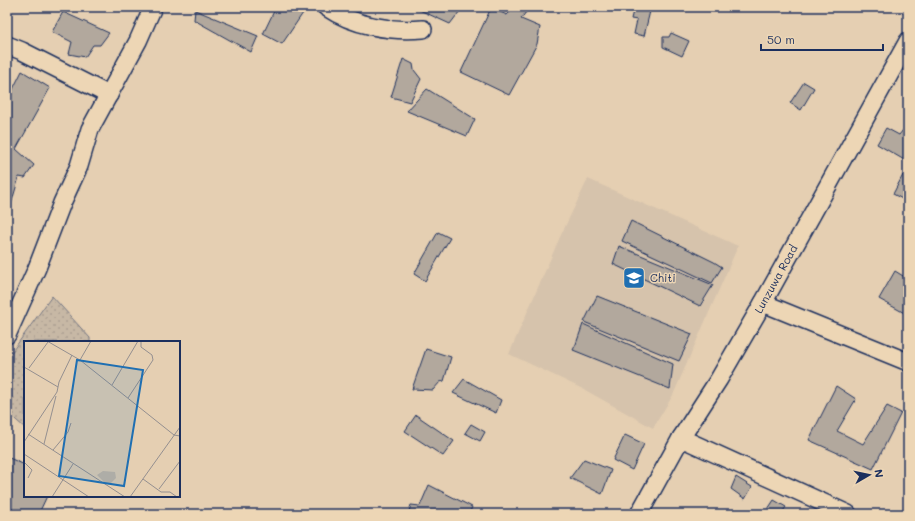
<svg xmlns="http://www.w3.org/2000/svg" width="915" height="521" font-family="Mali,sans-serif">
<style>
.built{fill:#d6c3ac}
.park{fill:url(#park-dots);stroke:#717482}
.building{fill:#b2a89d;stroke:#1b2f5e}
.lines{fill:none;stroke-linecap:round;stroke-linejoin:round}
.minor-casing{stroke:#1b2f5e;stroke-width:20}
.minor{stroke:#edd6b5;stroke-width:17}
.labels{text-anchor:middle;stroke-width:3;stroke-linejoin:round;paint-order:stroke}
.poi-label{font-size:11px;fill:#1b2f5e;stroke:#edd6b5;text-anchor:start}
.street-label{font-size:11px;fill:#1b2f5e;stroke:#edd6b5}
.inset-road{fill:none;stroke:#948f90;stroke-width:1}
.view{fill:#1f6fb2;fill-opacity:0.15;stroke:#1f6fb2;stroke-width:2}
.inset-edge{fill:none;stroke:#1b2f5e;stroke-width:2}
</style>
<defs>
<pattern id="park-dots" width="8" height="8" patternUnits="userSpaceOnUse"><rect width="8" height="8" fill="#c7b8a5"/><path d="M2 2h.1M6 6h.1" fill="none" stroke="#aa9e90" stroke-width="1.8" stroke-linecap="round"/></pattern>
</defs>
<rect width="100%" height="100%" fill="#e5cfb2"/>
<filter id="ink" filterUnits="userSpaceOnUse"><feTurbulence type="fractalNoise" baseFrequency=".025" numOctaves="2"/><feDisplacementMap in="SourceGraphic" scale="8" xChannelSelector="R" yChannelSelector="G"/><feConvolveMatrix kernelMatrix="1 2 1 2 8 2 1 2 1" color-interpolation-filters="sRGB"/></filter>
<g filter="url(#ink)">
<path class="built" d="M588 179 738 246 673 395 653 428 585 390 509 354 560 237Z"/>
<path class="park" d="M52 296 90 338V342H25V428L7 412 8 357Z"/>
<g class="building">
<path d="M276 7H294L303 13 282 44 263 34Z"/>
<path d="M413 7H463L450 24Z"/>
<path d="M634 7H651L644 36 634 34 637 20 631 19Z"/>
<path d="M491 8 507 15 513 9 526 12 521 19 540 27 537 44 509 95 461 72Z"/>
<path d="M195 10 258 36 251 52 194 20Z"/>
<path d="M63 12 109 33 100 45H93L85 57 69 54 72 42 52 32Z"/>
<path d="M671 33 689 41 682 56 663 47V37H669Z"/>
<path d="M403 59 413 64 414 70 421 79 410 102 391 97Z"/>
<path d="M22 71 50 88 16 149 34 165 25 178 19 177 10 208 7 206V101Z"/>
<path d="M804 82 814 88 801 110 790 103Z"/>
<path d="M427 89 475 119 467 136 407 111Z"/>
<path d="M886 128 899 135 903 130 908 132V159L906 161 877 144Z"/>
<path d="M903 175 908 178V202L893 194Z"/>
<path d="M631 221 714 262 722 267 712 283 622 241Z"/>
<path d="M438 232 450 238 425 281 414 274Z"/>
<path d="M619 246 713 285 700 306 613 264Z"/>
<path d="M895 271 908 279V315L879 299Z"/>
<path d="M597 296 692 334 679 361 584 322Z"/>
<path d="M583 324 673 364 670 389 573 350 576 344Z"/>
<path d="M426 349 451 357 444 381 440 382 433 390 412 389Z"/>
<path d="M464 379 501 400 496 413 453 393Z"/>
<path d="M836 386 856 399 837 431 863 444 887 406 901 413 873 469 809 440Z"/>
<path d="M416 415 454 441 443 456 405 431Z"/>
<path d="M471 424 485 432 480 441 465 433Z"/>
<path d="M625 435 644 444 632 470 613 460Z"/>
<path d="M7 457 25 465V496H47L39 513 41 514H17L7 508V484L10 476 7 475Z"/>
<path d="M584 459 611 470 602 494 570 478Z"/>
<path d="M736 477 752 487 745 499 731 489Z"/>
<path d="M429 485 472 507 469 514H408L411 505 420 506Z"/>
<path d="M774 500 786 507 781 514H769L766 512Z"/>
</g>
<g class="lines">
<g class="minor-casing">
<g id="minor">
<path d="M326 7C354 26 391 32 423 29"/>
<path d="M7 45 22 51 109 95"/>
<path d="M763 303 908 362"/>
<path d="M7 335 37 268 62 203 79 166 90 129 138 41 153 7"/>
<path d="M681 438 848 514"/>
<path d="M639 514 681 438 719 379 763 303 908 41"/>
</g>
</g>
<use href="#minor" class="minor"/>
</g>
</g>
<defs>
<g id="school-square" transform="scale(1.15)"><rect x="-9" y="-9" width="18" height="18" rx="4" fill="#1f6fb2" stroke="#edd6b5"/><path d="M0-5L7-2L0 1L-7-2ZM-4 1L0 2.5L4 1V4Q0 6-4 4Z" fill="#fff"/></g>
</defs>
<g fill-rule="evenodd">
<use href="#school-square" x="634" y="278"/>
</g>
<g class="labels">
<g class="poi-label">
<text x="650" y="282">Chiti</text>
</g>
<g class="street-label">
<text transform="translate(776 279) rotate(-61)" y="4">Lunzuwa Road</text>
</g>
</g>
<g transform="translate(24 341)">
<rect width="156" height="156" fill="#e5cfb2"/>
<path d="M79 130 91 131 92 137 86 143 80 141 73 134Z" fill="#c7b8a5"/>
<path class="inset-road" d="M23 0 56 19 150 94 156 95M56 19 67 0M0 26 34 46M5 27 24 1M88 44 114 0M104 57 129 19 128 14 117 6V0M4 93 101 156M0 101 33 51 35 41 48 14M20 103 32 55M29 109 44 91 47 82M0 113 65 156M0 121 8 129 4 137M119 138 137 151H146L153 156M135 148 156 120M28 156 49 123M106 156 156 86"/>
<path class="view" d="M53 19 119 29 100 145 35 135Z"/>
<rect width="156" height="156" class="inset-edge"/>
</g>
<rect width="915" height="521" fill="none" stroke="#edd6b5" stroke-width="24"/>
<rect x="12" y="12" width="891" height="497" fill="none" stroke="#1b2f5e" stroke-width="1.5" filter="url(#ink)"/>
<g transform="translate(869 475) rotate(81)" stroke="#edd6b5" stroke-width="3" paint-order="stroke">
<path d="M0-3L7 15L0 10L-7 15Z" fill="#1b2f5e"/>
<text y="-6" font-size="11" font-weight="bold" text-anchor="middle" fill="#1b2f5e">N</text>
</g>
<path d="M761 44v6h122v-6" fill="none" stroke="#1b2f5e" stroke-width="2"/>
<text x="767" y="44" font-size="12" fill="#1b2f5e" stroke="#edd6b5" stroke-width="3" paint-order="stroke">50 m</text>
</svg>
